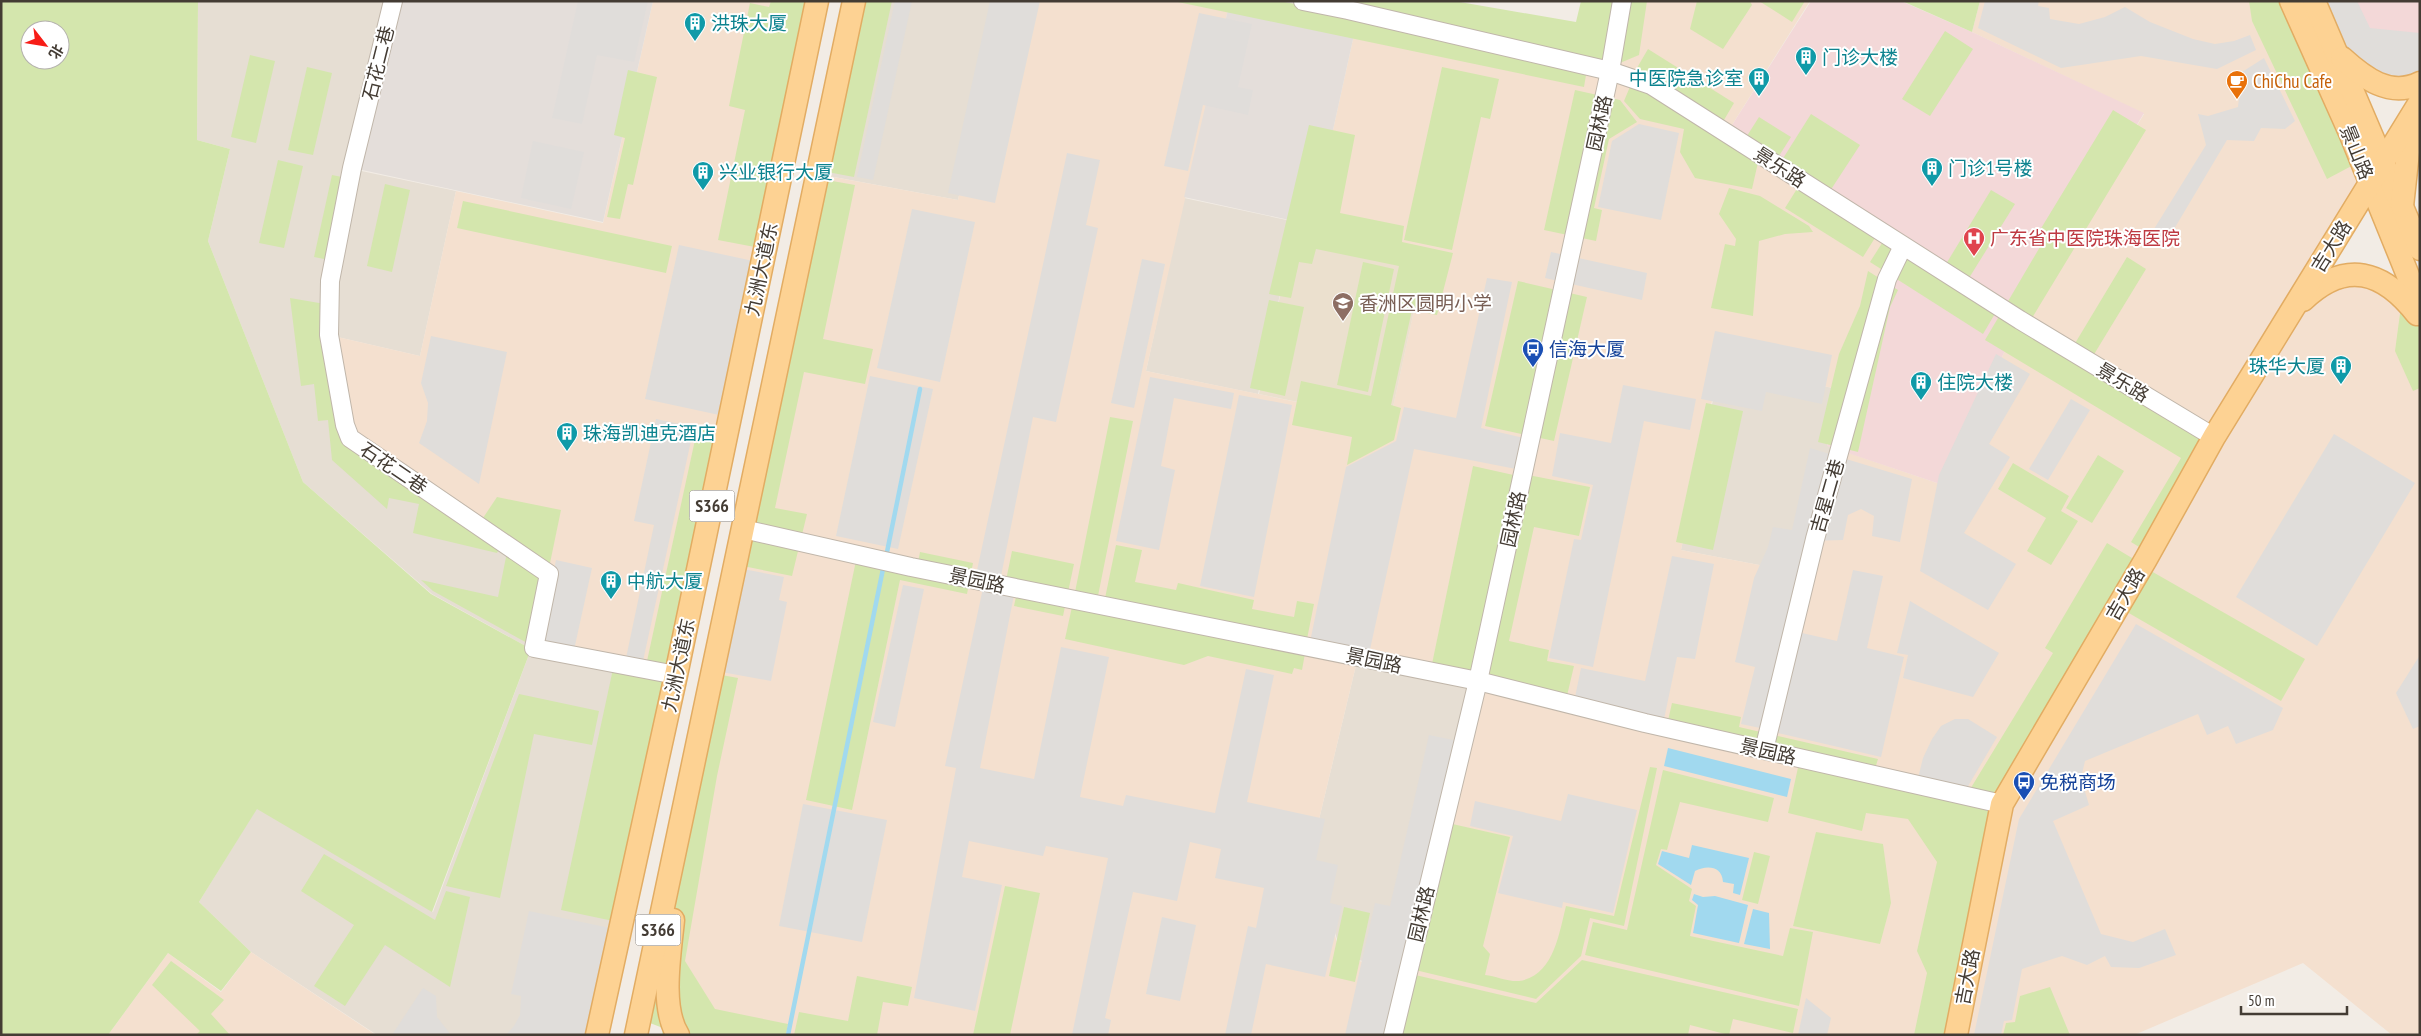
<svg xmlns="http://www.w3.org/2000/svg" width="2421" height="1036" font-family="'PT Sans Narrow','Noto Sans SC',sans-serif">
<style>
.residential{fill:#e6ded3}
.commercial{fill:#f4e0cf;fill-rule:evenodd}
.industrial{fill:#e4deda}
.education{fill:#ebe0ce}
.medical{fill:#f3d8d8}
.green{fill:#d4e6ad;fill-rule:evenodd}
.parking{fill:#e0ddda}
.water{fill:#a1d9ef}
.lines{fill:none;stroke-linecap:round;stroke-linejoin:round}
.stream{stroke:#a1d9ef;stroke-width:4.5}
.minor-casing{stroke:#c0b6aa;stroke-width:20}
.major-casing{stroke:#e2ac63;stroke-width:25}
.minor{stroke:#fff;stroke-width:18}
.major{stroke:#fdd293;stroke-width:22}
.labels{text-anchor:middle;stroke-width:4;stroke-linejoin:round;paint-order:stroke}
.shield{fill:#fff;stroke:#7c7671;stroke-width:1}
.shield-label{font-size:18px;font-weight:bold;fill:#443c34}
.culture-label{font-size:19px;fill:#0d838f;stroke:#fff;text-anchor:start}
.street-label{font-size:19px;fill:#443c34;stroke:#fff}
.food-label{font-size:19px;fill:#c56008;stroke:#fff;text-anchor:start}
.health-label{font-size:19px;fill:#be3a42;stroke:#fff;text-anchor:start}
.education-label{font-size:19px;fill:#785e54;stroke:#fff;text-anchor:start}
.transit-label{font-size:19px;fill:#164399;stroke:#fff;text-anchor:start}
</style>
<rect width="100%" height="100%" fill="#f2ece5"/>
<g class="residential">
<path d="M198 1H391L352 169 456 191 420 356 329 335 546 576 531 649 432 594 303 482 208 241 230 149 197 140Z"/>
<path d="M854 1H1000L958 200 818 174Z"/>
<path d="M1184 198 1296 222 1258 394 1146 371Z"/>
<path d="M1720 367 1844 390 1827 445 1840 450 1806 574 1681 550Z"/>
<path d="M531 649 676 676 596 1035H377L251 952 199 902 257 808 433 912Z"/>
<path d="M1358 657 1478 681 1408 970 1343 957 1310 857Z"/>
</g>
<g class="commercial">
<path d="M653 1H817L676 675 531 649 547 576 350 438 329 335 420 356 456 191 603 223Z"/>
<path d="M1001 1H1230L1146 371 1390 421 1427 250 1312 225 1359 12 1610 71 1623 1H1810L1727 133 1898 243 1880 271 1844 390 1719 367 1681 550 1806 574 1840 450 1940 484 2020 320 2144 114 1972 32 1980 1H2291L2370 183 2289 314 2332 280 2366 277 2420 318V1035H2392L2303 963 2134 1035H678L670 959 817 174 958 200ZM1358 657 1478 681 1408 970 1342 958 1310 857Z"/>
<path d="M251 952 376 1035H108L168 953 221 992Z"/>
</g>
<g class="industrial">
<path d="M391 1H653L603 222 353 168Z"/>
<path d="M1230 1H1302L1359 12 1312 225 1184 197Z"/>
</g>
<path class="education" d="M1296 222 1427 250 1390 421 1259 394Z"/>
<g class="medical">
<path d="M1811 1H1901L1972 32 2144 113 2020 320 1940 484 1827 446 1880 272 1898 242 1727 133Z"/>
<path d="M2314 1H2420V83Z"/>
</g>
<g class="green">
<path d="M1 1H198L197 140 230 149 208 241 303 482 431 594 531 649 432 912 257 809 199 902 251 952 221 991 168 953 108 1035H1ZM30 30H60V60H30Z"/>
<path d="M771 1H811L760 248 718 240 745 110 729 106 750 3 769 7Z"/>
<path d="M857 1H892L854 177 822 171Z"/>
<path d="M1173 1H1280L1345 14 1587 69 1584 87Z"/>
<path d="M1308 1H1454L1576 22 1581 1H1647L1639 55 1608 68Z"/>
<path d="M1697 1H1750L1752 5 1723 49 1690 29Z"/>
<path d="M1759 1H1805L1792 22Z"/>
<path d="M1902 1H1980L1972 32Z"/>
<path d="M2249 1H2289L2359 162 2327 179 2252 21Z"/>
<path d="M1945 31 1973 49 1930 116 1902 99Z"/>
<path d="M1648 49 1734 103 1721 125 1634 73Z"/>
<path d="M250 55 275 61 256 143 231 137Z"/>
<path d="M307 67 332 73 313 155 288 150Z"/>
<path d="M1442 67 1499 79 1490 119 1481 117 1452 250 1404 240Z"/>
<path d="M628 70 657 77 633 185 628 184 620 219 607 217 625 138 614 135Z"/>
<path d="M1632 82 1759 158 1752 189 1695 178 1680 152 1684 129 1640 119 1624 101Z"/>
<path d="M1575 90 1620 100 1637 122 1609 139 1594 208 1602 210 1596 241 1544 230Z"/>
<path d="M2113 110 2146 130 2032 318 2007 303 2047 235 2040 230Z"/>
<path d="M1811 114 1860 145 1830 191 1782 160Z"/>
<path d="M1759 117 1791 137 1777 159 1745 139Z"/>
<path d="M1309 125 1355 135 1340 213 1404 226 1402 242 1453 253 1437 315 1412 310 1391 405 1401 408 1394 440 1347 465 1352 437 1292 425 1301 381 1371 396 1399 266 1316 249 1312 264 1299 262 1291 298 1269 294Z"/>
<path d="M278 160 303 166 284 248 259 243Z"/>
<path d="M332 175 357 180 339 262 314 257Z"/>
<path d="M821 179 855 185 823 339 873 349 865 384 804 372 775 508 807 514 792 576 738 565Z"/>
<path d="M385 184 410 190 392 272 367 266Z"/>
<path d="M1800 184 1878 233 1863 257 1785 208Z"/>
<path d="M1729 188 1760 196 1809 226 1813 232 1785 234 1759 241 1753 316 1711 308 1725 244 1735 246 1736 239 1719 214Z"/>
<path d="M1991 190 2015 204 1969 278 1946 264Z"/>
<path d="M463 201 672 246 666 273 457 228Z"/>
<path d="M1884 240 1996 312 1983 334 1870 262Z"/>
<path d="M2127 257 2146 269 2093 356 2074 345Z"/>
<path d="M1363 262 1394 269 1368 392 1337 385Z"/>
<path d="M1868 271 1898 290 1890 307 1858 452 1818 442 1839 354 1860 306Z"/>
<path d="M1518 281 1587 297 1554 441 1485 426Z"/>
<path d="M290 298 325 304 340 428 500 547 497 553 413 533 419 504 389 498 387 509 332 460 328 420 318 421 314 384 301 386Z"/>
<path d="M1269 300 1304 307 1285 396 1250 388Z"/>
<path d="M2401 306 2420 326V388L2413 391 2395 351Z"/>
<path d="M2001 313 2208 439 2144 550 2131 542 2181 458 1985 340Z"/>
<path d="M1706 403 1743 411 1713 550 1676 542Z"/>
<path d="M1110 417 1133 421 1098 596 1075 592Z"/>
<path d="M698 426 724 431 674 667 647 661Z"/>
<path d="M2098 455 2124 471 2092 523 2066 508Z"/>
<path d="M2013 463 2069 496 2061 511 2078 521 2051 565 2027 551 2046 518 1998 489Z"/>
<path d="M1473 466 1518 476 1475 673 1432 664Z"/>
<path d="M1528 475 1590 487 1579 536 1534 527 1509 641 1549 650 1547 661 1574 666 1566 700 1481 679Z"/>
<path d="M497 497 561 510 549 568 481 521Z"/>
<path d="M2107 543 2137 561 2000 799 1969 791 2053 653 2045 648Z"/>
<path d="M1116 545 1142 550 1135 582 1176 590 1178 583 1254 600 1252 609 1294 617 1297 601 1314 604 1306 644 1104 603Z"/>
<path d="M858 551 918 563 920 552 973 563 967 594 900 580 852 810 806 800Z"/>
<path d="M1012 551 1074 564 1063 616 1014 606 1017 592 1004 590Z"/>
<path d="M507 552 542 576 529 644 433 591 421 580 498 597Z"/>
<path d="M2151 571 2305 659 2281 701 2127 612Z"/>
<path d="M1073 602 1306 648 1302 670 1294 668 1292 674 1208 656 1184 665 1065 639Z"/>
<path d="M613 669 671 681 618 922 561 910Z"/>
<path d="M716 674 738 678 717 776 685 961 715 1009 788 1024 786 1035H662L663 1028 642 1020Z"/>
<path d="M519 694 599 711 592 745 534 734 500 898 446 886Z"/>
<path d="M1672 703 1741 717 1739 727 1878 759 1874 772 1667 725Z"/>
<path d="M1799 763 1997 807 1952 1035H1914L1927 973 1917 951 1937 862 1908 819 1866 813 1862 831 1788 813Z"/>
<path d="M1650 767 1657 768 1624 926 1590 918 1581 956 1536 999 1411 969 1448 823 1510 837 1483 946 1490 954 1485 975C1495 976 1509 982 1519 981 1554 976 1559 933 1566 906L1614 916Z"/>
<path d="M1663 770 1774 798 1768 822 1680 802 1667 850 1661 849 1656 865 1692 889 1689 901 1696 906 1690 936 1783 956 1790 928 1813 932 1799 1006 1585 955 1593 922 1627 930Z"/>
<path d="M1816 832 1883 844 1891 903 1880 944 1793 926Z"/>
<path d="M1754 852 1770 856 1758 904 1742 900Z"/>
<path d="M324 854 435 920 446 891 470 897 450 987 385 945 345 1006 314 986 354 925 301 891Z"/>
<path d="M1005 886 1040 893 1010 1035H973Z"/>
<path d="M1344 907 1370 913 1355 982 1329 976Z"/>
<path d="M1582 960 1798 1009 1793 1033 1733 1019 1729 1035 1690 1025 1688 1035H1402L1411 974 1536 1003Z"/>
<path d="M171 961 224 1000 211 1014 230 1035H196L200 1031 152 985Z"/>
<path d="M857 976 912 987 908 1006 883 1002 877 1035H794L799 1012 848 1021Z"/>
<path d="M2050 987 2070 1035H2003L2006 1023 2015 1022 2020 996Z"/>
</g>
<g class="parking">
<path d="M578 1H648L634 62 597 55 582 124 552 118Z"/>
<path d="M895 1H912L873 180 857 177Z"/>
<path d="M990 1H1040L995 203 948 193Z"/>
<path d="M1985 1H2039L2038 6 2049 8 2050 19 2079 24 2105 17 2125 7 2150 22 2193 39 2215 44 2234 41 2250 35 2256 50 2217 69 2141 56 2061 68 1978 28Z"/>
<path d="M2318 1H2357L2370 28 2420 33V79L2388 84 2341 51Z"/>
<path d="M1199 13 1252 24 1238 87 1253 90 1248 115 1203 105 1188 171 1164 166Z"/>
<path d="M2264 58 2295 121 2285 129 2261 128 2254 141 2227 140 2164 246 2149 237 2206 145 2198 114 2208 116 2238 107 2242 72Z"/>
<path d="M1639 124 1679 133 1661 220 1598 207 1612 141Z"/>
<path d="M533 141 584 152 571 209 521 198Z"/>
<path d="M1067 153 1100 160 1086 225 1098 228 1056 422 1033 417 1000 581 976 575Z"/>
<path d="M912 209 975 222 940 382 877 368Z"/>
<path d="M679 245 758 262 724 416 645 399Z"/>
<path d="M1551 252 1647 273 1642 300 1545 278Z"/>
<path d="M1142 259 1165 264 1134 408 1111 403Z"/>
<path d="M1487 278 1512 282 1481 428 1528 439 1521 470 1414 449 1369 654 1310 642 1346 467 1396 441 1404 407 1456 418Z"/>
<path d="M1715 331 1832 355 1822 404 1766 392 1762 411 1701 399Z"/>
<path d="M431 336 507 352 479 484 419 443 427 421 428 403 421 383Z"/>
<path d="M1996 354 2030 374 1989 444 2010 457 1964 533 2016 564 1988 610 1920 571 1939 475Z"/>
<path d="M870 376 933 389 898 549 836 536Z"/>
<path d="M1150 377 1234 393 1231 409 1174 398 1161 466 1175 470 1159 550 1116 541Z"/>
<path d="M1623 385 1696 399 1690 430 1644 421 1593 667 1549 658 1574 539 1581 540 1593 485 1552 476 1560 433 1611 443Z"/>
<path d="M1239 395 1292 405 1254 597 1200 586Z"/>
<path d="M2071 399 2090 410 2048 480 2029 469Z"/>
<path d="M656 419 694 427 643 661 626 658 654 525 634 521Z"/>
<path d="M2334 434 2415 483 2317 646 2236 597Z"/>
<path d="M1810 448 1912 479 1900 542 1872 536 1874 516 1861 509 1848 515 1843 540 1809 541 1765 729 1741 724 1755 667 1735 662 1754 578 1768 547 1773 527 1792 530Z"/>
<path d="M1672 556 1714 564 1695 659 1677 657 1663 724 1574 702 1581 668 1645 681Z"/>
<path d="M556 560 592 568 574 650 539 643Z"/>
<path d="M738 568 784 577 779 600 787 602 771 681 716 671Z"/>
<path d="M1853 570 1883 576 1867 648 1904 657 1881 757 1778 733 1802 633 1837 641Z"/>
<path d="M903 585 924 589 895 727 873 722Z"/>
<path d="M983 588 1014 595 980 768 1034 779 1061 647 1109 657 1080 797 1123 806 1126 795 1215 813 1246 669 1274 675 1247 802 1325 819 1316 860 1338 865 1330 903 1342 906 1325 977 1266 964 1251 1035H1225L1248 926 1256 928 1264 888 1215 878 1221 849 1190 842 1177 901 1133 892 1105 1018 1111 1020 1108 1035H1072L1108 858 1046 846 1043 856 969 841 962 877 1002 885 975 1011 914 998 956 768 945 766Z"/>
<path d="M1910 601 1999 653 1973 697 1903 678 1908 655 1897 653Z"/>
<path d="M2136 624 2283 708 2273 730 2236 744 2228 726 2207 735 2198 714 2085 761 2081 778 2089 805 2053 821 2101 934 2133 942 2165 929 2176 955 2139 968 2111 967 2105 956 2087 965 2062 956 2022 969 2012 1020 2004 1021 2001 1035H1974L2019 819Z"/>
<path d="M2420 655V726L2413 729 2396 693Z"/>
<path d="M1955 719H1968L1997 737 1964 793 1917 782 1923 758 1932 739 1941 726Z"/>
<path d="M1429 735 1458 741 1394 1035H1345L1375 903 1390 906Z"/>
<path d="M1568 794 1637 810 1613 913 1563 902 1562 908 1498 893 1513 836 1470 826 1475 801 1561 821Z"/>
<path d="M803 804 887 820 862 942 779 926Z"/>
<path d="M529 911 615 929 590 1035H506L514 1026 520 1015 521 996 511 994Z"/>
<path d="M1162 917 1196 925 1180 1001 1146 994Z"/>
<path d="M423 988 436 996 437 1017 451 1035H392Z"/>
<path d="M1806 998 1831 1018 1827 1035H1798Z"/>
</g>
<g class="water">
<path d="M1668 748 1791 779 1787 797 1664 766Z"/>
<path d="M1692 845 1749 858 1740 895 1733 893 1734 884 1723 882C1722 866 1707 865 1695 871L1691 885 1658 864 1662 851 1689 858Z"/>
<path d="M1694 894 1703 897 1715 896 1748 905 1739 943 1693 933 1698 905 1692 900Z"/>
<path d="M1753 909 1769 913 1770 949 1744 944Z"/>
</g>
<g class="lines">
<g class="stream">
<path d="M886 557 920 389"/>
<path d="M788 1035 884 564"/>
</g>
<g class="minor-casing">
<g id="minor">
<path d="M393 1 352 168 330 281 329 335 345 425 350 438 549 574 534 648 676 675"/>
<path d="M1303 1 1348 10 1610 71 1651 85 2020 320 2214 437"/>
<path d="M743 529 911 567 1478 681 1645 723 2002 804"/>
<path d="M1764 750 1815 539 1887 279 1903 246"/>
<path d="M1393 1035 1478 681 1610 71 1622 1"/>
</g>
</g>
<g class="major-casing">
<g id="major">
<path d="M2291 1 2351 135 2420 305"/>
<path d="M2314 1 2420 249"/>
<path d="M2342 58C2364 78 2390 98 2420 83"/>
<path d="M2402 206 2409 143 2418 121"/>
<path d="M2303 300C2346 259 2383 271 2417 314"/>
<path d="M673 920C670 952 660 1007 678 1035"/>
<path d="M597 1035 676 675 817 1"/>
<path d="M636 1035 854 1"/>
<path d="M1956 1035 2002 804 2146 559 2214 437 2420 102"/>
</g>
</g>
<use href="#minor" class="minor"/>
<use href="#major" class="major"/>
</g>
<defs>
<g id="building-pin" transform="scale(1.125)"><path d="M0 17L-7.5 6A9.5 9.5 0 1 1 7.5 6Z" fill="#0f9aa8" stroke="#fff"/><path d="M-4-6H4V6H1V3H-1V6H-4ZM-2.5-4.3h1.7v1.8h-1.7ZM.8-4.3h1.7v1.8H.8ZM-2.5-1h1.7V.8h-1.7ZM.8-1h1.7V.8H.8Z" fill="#fff"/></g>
<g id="cafe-pin" transform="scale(1.125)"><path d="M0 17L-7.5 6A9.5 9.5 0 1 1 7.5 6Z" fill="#e8710a" stroke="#fff"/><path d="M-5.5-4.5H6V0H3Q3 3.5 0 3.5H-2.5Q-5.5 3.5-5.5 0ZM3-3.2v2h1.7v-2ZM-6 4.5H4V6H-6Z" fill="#fff"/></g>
<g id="hospital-pin" transform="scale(1.125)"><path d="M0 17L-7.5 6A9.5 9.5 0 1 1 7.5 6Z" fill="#e0444e" stroke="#fff"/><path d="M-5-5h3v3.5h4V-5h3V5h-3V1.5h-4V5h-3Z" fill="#fff"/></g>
<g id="school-pin" transform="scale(1.125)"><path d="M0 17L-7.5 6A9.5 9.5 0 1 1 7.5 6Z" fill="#8d6e63" stroke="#fff"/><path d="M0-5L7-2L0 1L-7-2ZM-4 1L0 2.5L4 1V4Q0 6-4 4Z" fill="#fff"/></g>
<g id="bus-pin" transform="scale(1.125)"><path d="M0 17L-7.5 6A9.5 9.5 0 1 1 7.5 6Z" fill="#1a4fb4" stroke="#fff"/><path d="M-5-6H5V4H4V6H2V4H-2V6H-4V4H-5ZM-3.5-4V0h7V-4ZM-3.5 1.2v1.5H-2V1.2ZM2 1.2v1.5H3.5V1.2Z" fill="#fff"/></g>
</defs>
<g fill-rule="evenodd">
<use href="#building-pin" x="695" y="23"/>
<use href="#building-pin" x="1806" y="57"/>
<use href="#building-pin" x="1759" y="78"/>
<use href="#cafe-pin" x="2237" y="81"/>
<use href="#building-pin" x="1932" y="168"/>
<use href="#building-pin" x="703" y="172"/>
<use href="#hospital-pin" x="1974" y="238"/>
<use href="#school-pin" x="1343" y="303"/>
<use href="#bus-pin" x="1533" y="349"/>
<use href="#building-pin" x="2341" y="366"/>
<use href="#building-pin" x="1921" y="382"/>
<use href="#building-pin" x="567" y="433"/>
<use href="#building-pin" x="611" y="581"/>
<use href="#bus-pin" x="2024" y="782"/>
</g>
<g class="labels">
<g class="shield">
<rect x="689.5" y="490.5" width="45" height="31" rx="4"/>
<rect x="635.5" y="914.5" width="45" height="31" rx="4"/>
</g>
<g class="shield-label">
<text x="712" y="512">S366</text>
<text x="658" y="936">S366</text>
</g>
<g class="culture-label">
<text x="711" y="30">洪珠大厦</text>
<text x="1822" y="64">门诊大楼</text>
<text x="1743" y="85" text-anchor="end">中医院急诊室</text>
<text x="1948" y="175">门诊1号楼</text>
<text x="719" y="179">兴业银行大厦</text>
<text x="2325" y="373" text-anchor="end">珠华大厦</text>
<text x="1937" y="389">住院大楼</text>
<text x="583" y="440">珠海凯迪克酒店</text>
<text x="627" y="588">中航大厦</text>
</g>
<g class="street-label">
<text transform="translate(378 63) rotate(-76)" y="7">石花二巷</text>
<text transform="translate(1599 123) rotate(-78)" y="7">园林路</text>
<text transform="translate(2357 152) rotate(68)" y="7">景山路</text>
<text transform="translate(1780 167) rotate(33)" y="7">景乐路</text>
<text transform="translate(2331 246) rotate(-58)" y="7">吉大路</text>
<text transform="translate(761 269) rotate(-78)" y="7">九洲大道东</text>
<text transform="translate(2123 382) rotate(31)" y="7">景乐路</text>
<text transform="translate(394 468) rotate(34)" y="7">石花二巷</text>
<text transform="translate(1827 496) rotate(-74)" y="7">吉星二巷</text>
<text transform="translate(1513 519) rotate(-78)" y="7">园林路</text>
<text transform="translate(977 580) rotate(12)" y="7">景园路</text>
<text transform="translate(2125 594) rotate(-60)" y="7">吉大路</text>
<text transform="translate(1374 660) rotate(12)" y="7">景园路</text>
<text transform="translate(678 665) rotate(-78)" y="7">九洲大道东</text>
<text transform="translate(1768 751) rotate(13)" y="7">景园路</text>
<text transform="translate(1421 914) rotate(-77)" y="7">园林路</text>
<text transform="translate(1967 977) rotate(-79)" y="7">吉大路</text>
</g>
<g class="food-label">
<text x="2253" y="88">ChiChu Cafe</text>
</g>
<g class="health-label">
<text x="1990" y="245">广东省中医院珠海医院</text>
</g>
<g class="education-label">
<text x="1359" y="310">香洲区圆明小学</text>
</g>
<g class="transit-label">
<text x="1549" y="356">信海大厦</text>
<text x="2040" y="789">免税商场</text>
</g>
</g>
<rect width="2421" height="1036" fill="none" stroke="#443c34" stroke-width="5"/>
<g transform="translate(45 45) rotate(121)"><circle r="24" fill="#ffffff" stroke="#b4b1ae"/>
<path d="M0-4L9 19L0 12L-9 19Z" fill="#f71d17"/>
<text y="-8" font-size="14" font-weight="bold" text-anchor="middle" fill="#443c34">北</text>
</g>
<path d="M2241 1006v8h106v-8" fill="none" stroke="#443c34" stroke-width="2.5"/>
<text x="2248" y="1006" font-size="15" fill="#443c34" stroke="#ffffff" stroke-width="4" paint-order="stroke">50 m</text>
</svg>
